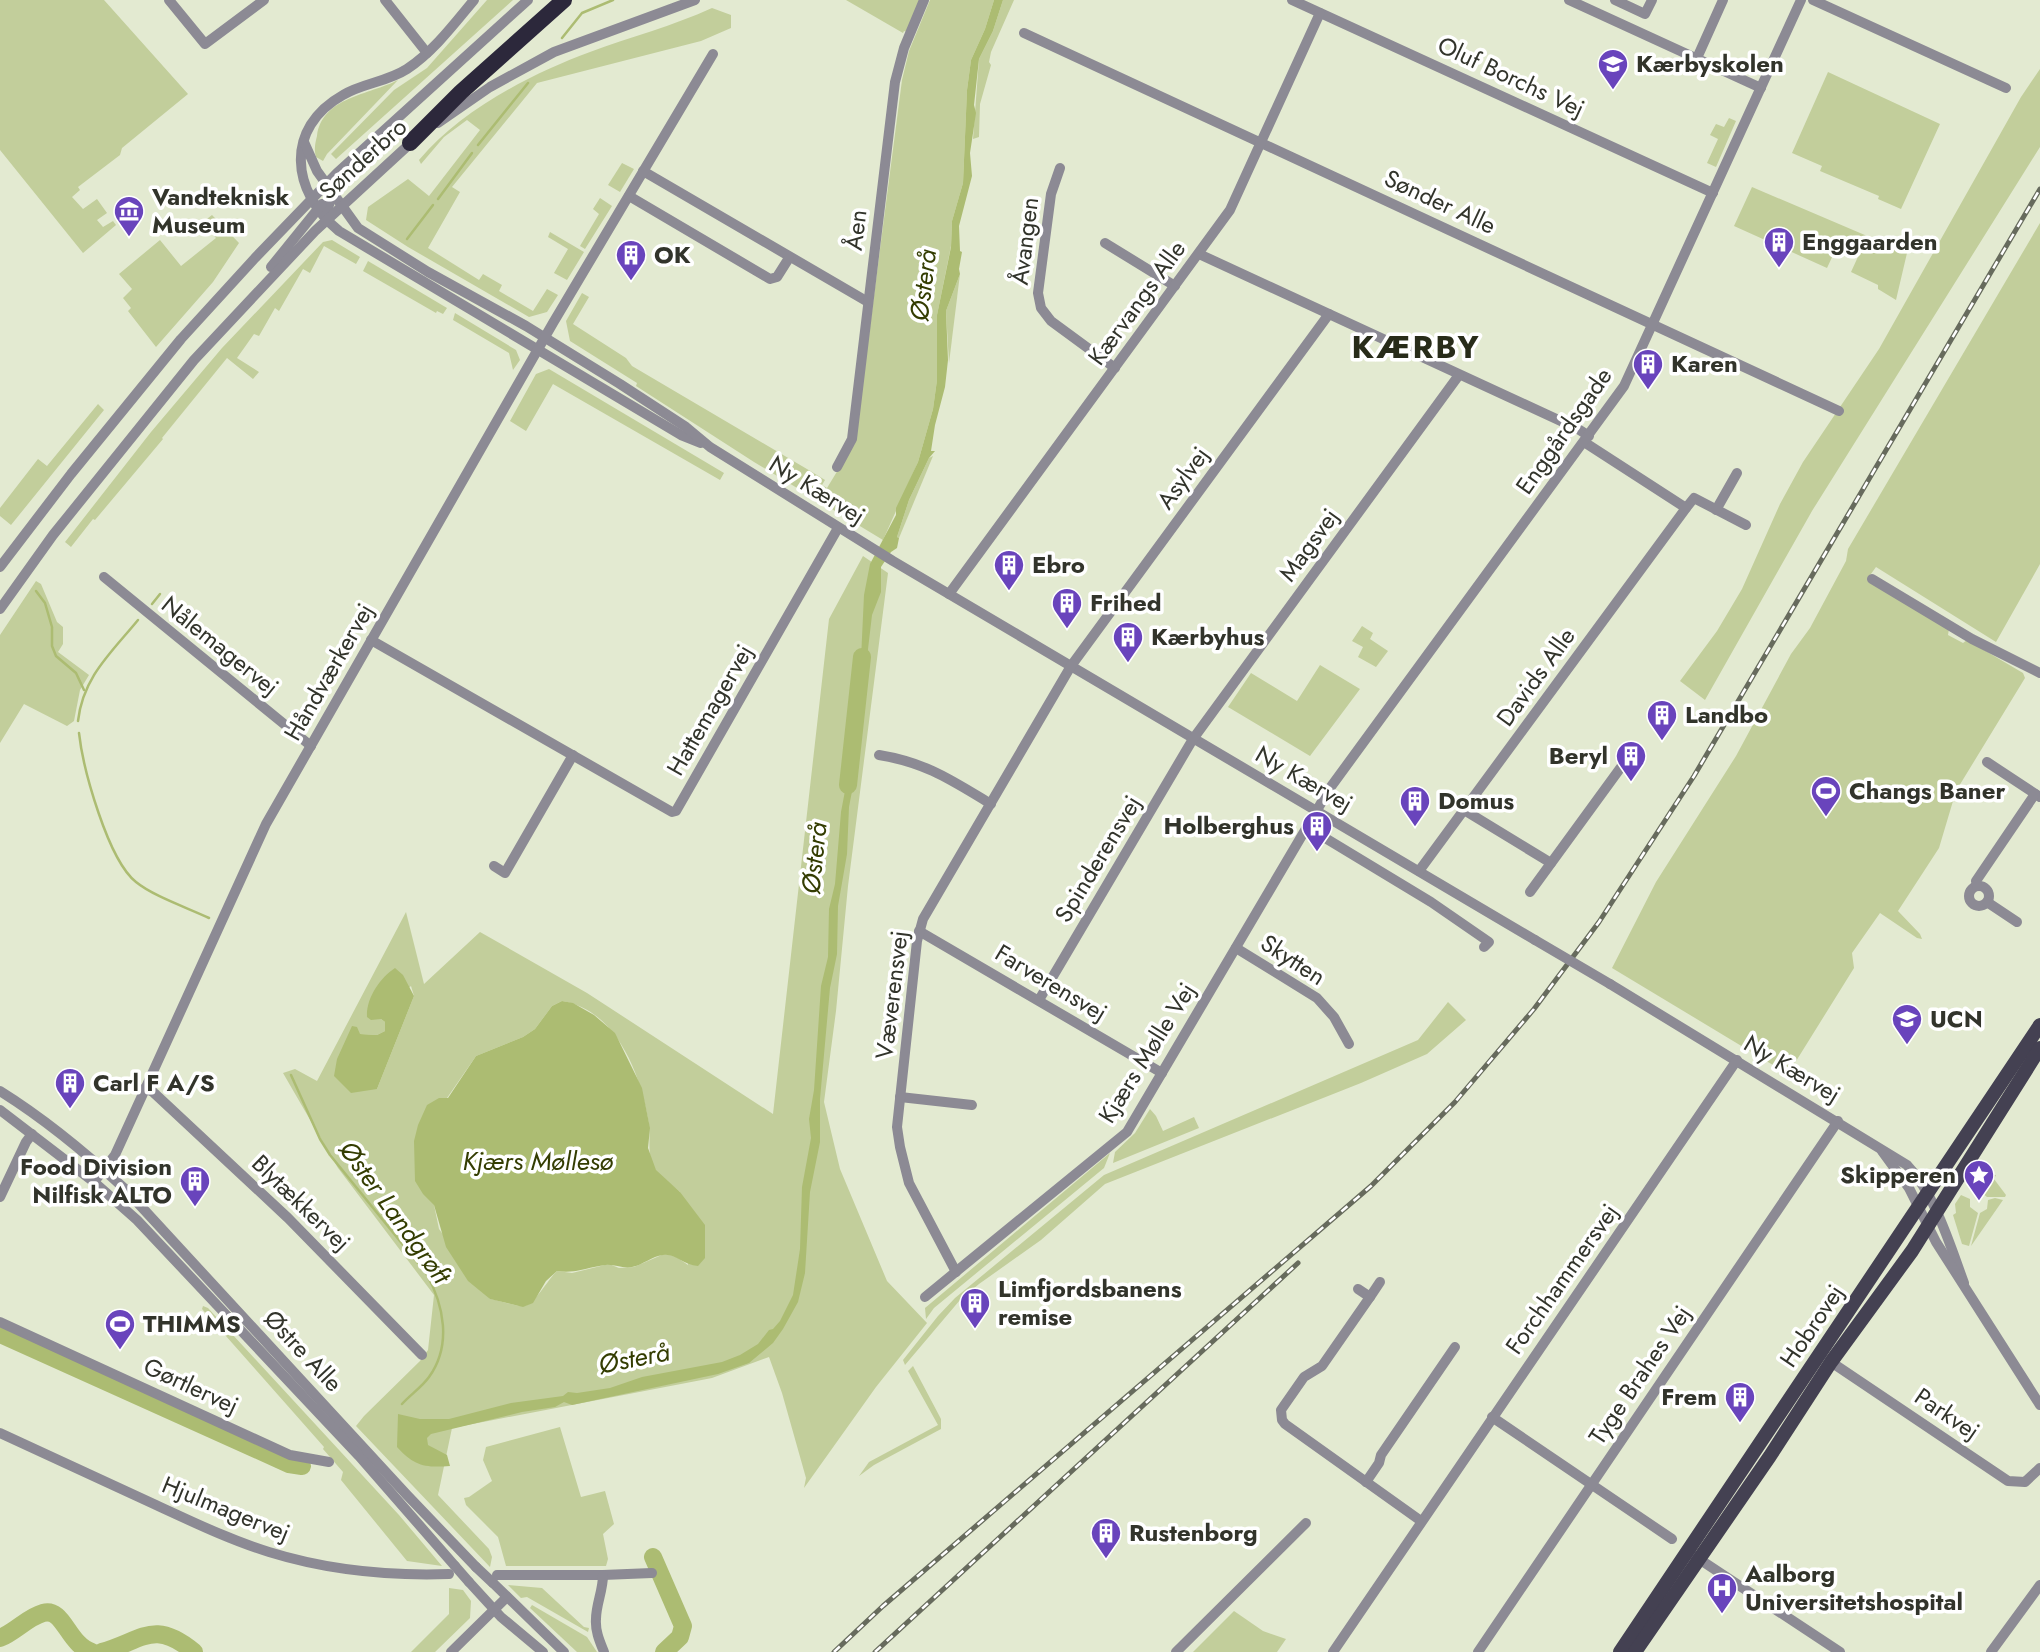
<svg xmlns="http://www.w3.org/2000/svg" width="2040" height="1652" font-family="Jost,sans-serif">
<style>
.green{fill:#c2ce9b;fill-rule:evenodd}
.water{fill:#acbc72}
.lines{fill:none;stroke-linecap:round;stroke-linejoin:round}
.stream{stroke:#acbc72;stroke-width:2.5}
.river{stroke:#acbc72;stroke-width:18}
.minor{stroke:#8c8a94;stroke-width:10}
.major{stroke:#444152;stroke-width:14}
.highway{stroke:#2c283b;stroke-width:16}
.rail-casing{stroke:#676b5d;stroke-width:5}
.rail{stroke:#fff;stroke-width:2.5;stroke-dasharray:8;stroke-linecap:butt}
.minor-bridge{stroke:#8c8a94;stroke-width:10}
.labels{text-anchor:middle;stroke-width:7;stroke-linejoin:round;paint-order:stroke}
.poi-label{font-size:24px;font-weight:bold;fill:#32342b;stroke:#fff;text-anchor:start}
.street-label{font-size:24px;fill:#32342b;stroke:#fff}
.water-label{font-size:26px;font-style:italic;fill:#343d02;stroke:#fff}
.district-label{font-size:32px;font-weight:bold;letter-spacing:2px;fill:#282c19;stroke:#fff}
</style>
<rect width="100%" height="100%" fill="#e3ead1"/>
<g class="green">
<path d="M0 0H104L188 94 122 148 120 155 78 187 80 190 72 197 83 209 97 199 107 213 97 220 103 227 113 221 116 225 83 253 0 150Z"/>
<path d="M487 0H513L336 159 331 154 394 90 427 68Z"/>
<path d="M846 0H920L907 32 904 31 903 33Z"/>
<path d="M930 0H994L985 29 971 60 967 90 963 183 952 221 951 246 937 315V380L933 409 918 462 883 540 754 462 636 386 637 383 570 341 566 321 582 293 589 297 573 324 626 358 632 366 812 472 825 480 822 485 827 488 855 442 902 80 909 51Z"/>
<path d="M1003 0H1014L991 52 989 62 991 65 980 104 979 137 973 139 979 59 993 31Z"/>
<path d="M712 8 731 15V28L701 41 537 83 452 187 460 192 428 248 479 280 483 274 502 285 499 291 533 311 547 289 558 295 547 312 529 317 408 247 366 220 368 207 408 179 429 196 480 130 467 120 444 137 421 164 419 160C460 111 530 74 590 52 630 37 673 26 712 8Z"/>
<path d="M2040 69V147L1812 511 1705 700 1680 681 1717 631 1742 589 1780 504 1803 462 1879 349 2021 97Z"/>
<path d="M1828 72 1940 124 1901 209 1878 199 1879 196 1820 171 1822 166 1792 153Z"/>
<path d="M398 80 327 154 323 161 316 157C314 149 315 144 317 136 322 97 369 95 398 80Z"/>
<path d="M1729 118 1736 121 1716 167 1707 163 1718 139 1710 135 1716 124 1724 127Z"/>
<path d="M622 163 634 169 620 192 608 185Z"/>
<path d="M1752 187 1907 253 1896 300 1878 289V285L1851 272 1862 248 1841 238 1827 268 1734 226Z"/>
<path d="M600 198 612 206 585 249 580 246 599 214 593 209Z"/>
<path d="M212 215 239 243 213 282 156 347 128 311 131 308 123 298 132 289 119 274 160 240 181 266 216 238 203 222Z"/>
<path d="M2040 223V564L1996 642 1876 567 1868 578 1949 629 1948 635 1963 643 1967 640 2023 673 2025 678 1956 791 1939 848 1898 911 1920 934 1922 939 1917 938 1880 913 1852 953 1854 968 1788 1074 1612 968 1656 882 1736 756 1791 654 1810 628 1846 561 1848 549Z"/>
<path d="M550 232 584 252 567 280 554 273 568 249 548 237Z"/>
<path d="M332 240 360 257 356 264 324 246 310 273 303 269 279 311 275 308 259 336 254 334 237 358 259 372 253 379 227 358 162 438 163 439 95 520 93 519 71 547 65 542 151 432 222 348 323 242Z"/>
<path d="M368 261 447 308 443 314 437 311 436 313 363 271Z"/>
<path d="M960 274 949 363 946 311Z"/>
<path d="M455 313 516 350 520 360 513 370 509 353 453 320Z"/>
<path d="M549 369 724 473 720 480 553 384 526 431 510 421 536 374Z"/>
<path d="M98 404 104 410 11 525 0 516V508L38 459 47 466Z"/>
<path d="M933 456 899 538 897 537 909 500 929 458Z"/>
<path d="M863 556 888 573 848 886 836 1011 824 1102 840 1169 887 1281 927 1323 876 1387 804 1488 806 1478 782 1393 769 1357 712 1378 452 1428 438 1495 489 1549 492 1557 490 1567 356 1426 364 1416 420 1361 428 1350 434 1295 338 1168 283 1073 295 1069 317 1081 406 912 424 984 480 932 587 993 773 1114 829 619ZM411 986 414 996 377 1089 360 1034 377 1035 385 1031V1022L381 1019H371ZM562 1001C617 1010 641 1075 649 1124 651 1139 646 1156 656 1171 661 1178 673 1185 680 1192L688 1265 675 1256 664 1254 634 1267 619 1268 609 1264 572 1273 557 1271C548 1279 534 1306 523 1306 518 1307 498 1300 490 1299L439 1229 434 1205 447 1098 476 1056 523 1037 535 1029 552 1006Z"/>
<path d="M36 581 41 584 57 622 63 627V644L58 652 89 675 80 690 74 721 67 726 24 704 0 743V635Z"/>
<path d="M1362 626 1373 633 1370 639 1388 651 1376 667 1358 657 1363 647 1352 641Z"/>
<path d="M1320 665 1360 689 1310 756 1228 707 1251 673 1297 701Z"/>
<path d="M1448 1002 1466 1020 1427 1054 1361 1083 1105 1184 1041 1240 979 1284 960 1300 905 1365 903 1360 938 1316 955 1298 1104 1175 1418 1040Z"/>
<path d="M1150 1109 1156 1116 1163 1131 1194 1117 1199 1128 1113 1163 1115 1152 1135 1133Z"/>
<path d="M1110 1153 1104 1168 934 1308 926 1319 925 1308Z"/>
<path d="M1986 1174 1996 1175 1994 1179 2006 1195 2005 1197H1987L1982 1193Z"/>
<path d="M1961 1195 1970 1199V1207L1978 1213 1969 1246 1962 1244 1953 1215 1956 1213 1955 1204Z"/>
<path d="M1995 1198 2003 1200 1971 1246 1980 1213 1987 1209 1988 1200Z"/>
<path d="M203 1306 208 1308 399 1515 442 1566 407 1561 341 1480 343 1472 323 1449 324 1447 202 1309Z"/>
<path d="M913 1366 941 1419V1429L874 1465 859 1476 869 1462 938 1425 908 1371Z"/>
<path d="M560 1427 581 1497 605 1491 614 1524 603 1534 608 1559 606 1566H506L498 1537 466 1505 464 1498 469 1497 492 1481 483 1460 486 1447Z"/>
<path d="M508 1585 542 1588 584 1627 589 1628 588 1632 527 1597 521 1598Z"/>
<path d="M449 1588 463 1590 471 1601 470 1618 435 1652H411L449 1614Z"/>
<path d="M532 1605 587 1637 597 1652H577L530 1608Z"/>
<path d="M1234 1611 1263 1631 1286 1639 1277 1652H1193Z"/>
</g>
<g class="water">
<path d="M994 0H1003L993 31 979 59 974 105 976 113 970 153 972 176 959 226 960 251 962 252 959 269 960 274 946 311 948 360 945 387 935 425 931 451H935L929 458 909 500 897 537 899 538 897 548 891 552 881 567V592L872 615 868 649 869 672 862 710 860 749 849 807 847 854 838 906 837 954 830 988 820 1099V1142L810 1192 805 1273 798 1302 783 1329 773 1343 749 1363 718 1374 572 1405 564 1402 555 1407 522 1412 431 1434 427 1438 428 1445 447 1455 450 1466C425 1468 414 1466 397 1447L398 1414 420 1419H449L511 1403 563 1396 568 1392 577 1393 610 1388 642 1377 722 1362 740 1355 758 1344 769 1330 773 1329 780 1321 793 1295 800 1249 802 1187 811 1138 809 1119 814 1090 821 986 828 957 829 909 835 884 841 812 851 759 854 713 860 680 864 595 870 564 896 515V508L918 462 933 409 937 380V315L951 247 952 221 963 183 967 90 971 60 985 29Z"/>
<path d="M395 968 403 975 414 996 377 1089 351 1093 334 1076 337 1059 352 1026 357 1027 360 1034 377 1035 385 1031V1022L381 1019 371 1020 367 1017C366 998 380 978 395 968Z"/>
<path d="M562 1001 573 1003 594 1015 615 1033 642 1088 650 1128 648 1148 656 1170 680 1192 705 1225V1258L698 1266C683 1265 675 1253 663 1255 652 1256 643 1265 632 1267 623 1269 614 1264 606 1265 588 1267 575 1274 557 1271L546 1281 533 1303 523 1307 490 1299 468 1281 446 1247 434 1205 423 1194 415 1181 414 1141 418 1125 427 1105 439 1098H448L476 1056 523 1037 535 1029 552 1006Z"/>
</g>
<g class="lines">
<g class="stream">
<path d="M562 38 582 13 613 0"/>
<path d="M478 145 528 83"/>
<path d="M438 199 472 153"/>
<path d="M407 239 433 205"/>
<path d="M36 591 45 603 52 627V646L56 656 76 673 84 690"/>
<path d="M152 604 160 594"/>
<path d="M78 721C83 677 111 653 138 620"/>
<path d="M79 733C83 769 108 860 136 882 153 896 188 908 209 918"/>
<path d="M291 1075 320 1139 330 1155 426 1273C444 1305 452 1345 429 1377 422 1387 410 1395 402 1404"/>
</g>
<g class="river">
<path d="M848 785 862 657"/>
<path d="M0 1334 289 1464 302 1466"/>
<path d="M653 1557 683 1626 680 1637 664 1652"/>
<path d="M0 1638C15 1632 28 1617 43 1613 64 1607 67 1644 92 1652"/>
<path d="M102 1652C143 1640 154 1619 194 1652"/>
</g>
<g class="minor">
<path d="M169 0 205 44 264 0"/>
<path d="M385 0 427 53"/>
<path d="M474 0C454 24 434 51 407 69 387 82 363 83 343 95 284 128 291 192 339 231L681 435 701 443"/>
<path d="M1292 0 1713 193"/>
<path d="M1569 0 1761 88"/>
<path d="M1615 0 1645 14 1652 0"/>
<path d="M1813 0 2006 88"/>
<path d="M1024 33 1839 411"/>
<path d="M1697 58 1723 0"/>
<path d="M438 123 490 87 554 52 695 0"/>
<path d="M304 142 317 171 358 228 428 272 526 326 620 384 686 427 710 447 893 561 1535 940"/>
<path d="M1060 168 1051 194 1038 293 1041 308 1051 321 1115 368"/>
<path d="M643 171 868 302"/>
<path d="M629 196 770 279 777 277 789 258"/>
<path d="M327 219V210L333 195 397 126"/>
<path d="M1105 243 1175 286"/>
<path d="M1199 254 1578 429 1589 436"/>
<path d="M271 267 322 204"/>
<path d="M837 467 852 439 895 82 904 48 924 0"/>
<path d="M1686 508 1694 498 1746 525"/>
<path d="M1716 510 1737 473"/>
<path d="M0 567 71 474 181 339 255 258 337 173 528 0"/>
<path d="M104 577 311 746"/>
<path d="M1872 579 1972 639 2040 673"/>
<path d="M949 594 1230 210 1320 13"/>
<path d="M0 609 53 535 194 360 315 231 414 140"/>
<path d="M371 640 672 812 676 811 838 528"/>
<path d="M879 755C927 763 951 780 991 804"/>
<path d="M1987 762 2040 797"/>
<path d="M1464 810 1551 863"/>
<path d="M1307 827 1431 902 1489 942 1484 947"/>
<path d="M494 866 505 873 573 755"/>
<path d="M1419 871 1686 508 1584 442"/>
<circle cx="1979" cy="896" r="10"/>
<path d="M1977 886 1976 881 2035 794"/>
<path d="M1530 892 1635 748"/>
<path d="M1987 902 2017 922"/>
<path d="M919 931 1162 1073"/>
<path d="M1236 948 1317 998 1334 1017 1349 1044"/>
<path d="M1610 984 1907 1165C1935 1194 1950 1245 1964 1283"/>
<path d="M1039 1000 1193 739 1459 375"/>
<path d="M145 1088 153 1092 288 1218 422 1355"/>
<path d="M0 1091C45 1119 86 1153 125 1189L407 1495 476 1567"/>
<path d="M900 1097 972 1105"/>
<path d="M0 1110 94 1182 137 1220 359 1456 455 1566"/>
<path d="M1882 1151 1909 1188 1936 1242 2040 1405"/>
<path d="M94 1182 115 1155 266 824 553 323 713 54"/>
<path d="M0 1197 26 1142 32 1134"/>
<path d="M956 1272 909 1183 900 1147 897 1127 917 941 923 919 1071 666 1329 314"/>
<path d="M1358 1289 1370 1297 1380 1282"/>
<path d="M925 1297 1127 1132 1330 788 1624 386 1801 0"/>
<path d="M1370 1297 1322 1366 1304 1377 1281 1410 1282 1420 1285 1424 1421 1521"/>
<path d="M0 1322 290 1455 329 1462"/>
<path d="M1831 1362 2008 1481 2025 1482 2040 1468"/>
<path d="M1492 1417 1672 1539"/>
<path d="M0 1433C52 1457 104 1481 156 1505 193 1522 230 1540 269 1552 327 1570 389 1576 449 1574"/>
<path d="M1366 1482 1379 1463 1381 1455 1455 1347"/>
<path d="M1693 1555 1840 1652"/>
<path d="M497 1575H603L652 1573"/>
<path d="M603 1575C603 1591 596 1604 596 1619 595 1631 600 1642 604 1652"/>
<path d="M469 1582 501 1617 543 1652"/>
<path d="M493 1583 564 1652"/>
<path d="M451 1652 507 1597"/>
<path d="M1176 1652 1306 1523"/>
<path d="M1333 1652 1737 1060"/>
<path d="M1478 1652 1838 1121"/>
<path d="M1991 1652 2040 1585"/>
</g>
<g class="major">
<path d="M1620 1652 2040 1025"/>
<path d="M1635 1652 1770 1456 1831 1362 1912 1251 2040 1048"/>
</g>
<path class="highway" d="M410 143 461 92 564 0"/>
<g class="rail-casing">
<g id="rail">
<path d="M834 1652 883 1606 1371 1186 1455 1102 1534 1009 1599 922 1694 776 2040 189"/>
<path d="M875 1652 1298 1263"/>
</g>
</g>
<use href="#rail" class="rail"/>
<g class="minor-bridge">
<path d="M1535 940 1610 984"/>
<path d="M455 1566 469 1582"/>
<path d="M476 1567 493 1583"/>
</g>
</g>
<defs>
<g id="school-pin" transform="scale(1.575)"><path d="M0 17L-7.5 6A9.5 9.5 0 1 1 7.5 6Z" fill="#6944bc" stroke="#fff"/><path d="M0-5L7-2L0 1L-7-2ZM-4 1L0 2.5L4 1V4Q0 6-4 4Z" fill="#fff"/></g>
<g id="museum-pin" transform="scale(1.575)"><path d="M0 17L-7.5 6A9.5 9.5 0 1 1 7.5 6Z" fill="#6944bc" stroke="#fff"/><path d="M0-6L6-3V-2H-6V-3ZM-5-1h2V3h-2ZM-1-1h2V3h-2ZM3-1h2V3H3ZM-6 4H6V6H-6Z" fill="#fff"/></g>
<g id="building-pin" transform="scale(1.575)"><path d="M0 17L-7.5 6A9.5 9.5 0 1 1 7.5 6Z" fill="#6944bc" stroke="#fff"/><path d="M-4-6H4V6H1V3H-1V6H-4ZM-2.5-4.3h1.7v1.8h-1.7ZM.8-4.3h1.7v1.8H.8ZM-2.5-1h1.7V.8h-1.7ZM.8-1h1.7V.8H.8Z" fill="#fff"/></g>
<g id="stadium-pin" transform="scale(1.575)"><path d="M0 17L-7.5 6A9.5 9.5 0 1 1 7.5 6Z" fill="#6944bc" stroke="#fff"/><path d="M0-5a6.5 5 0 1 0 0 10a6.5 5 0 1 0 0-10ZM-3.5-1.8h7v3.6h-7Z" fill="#fff"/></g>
<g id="university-pin" transform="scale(1.575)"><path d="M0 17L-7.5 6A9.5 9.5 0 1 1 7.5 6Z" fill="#6944bc" stroke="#fff"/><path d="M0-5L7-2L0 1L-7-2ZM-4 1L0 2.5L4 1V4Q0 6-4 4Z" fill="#fff"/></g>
<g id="sight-pin" transform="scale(1.575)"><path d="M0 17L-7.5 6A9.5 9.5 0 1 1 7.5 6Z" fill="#6944bc" stroke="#fff"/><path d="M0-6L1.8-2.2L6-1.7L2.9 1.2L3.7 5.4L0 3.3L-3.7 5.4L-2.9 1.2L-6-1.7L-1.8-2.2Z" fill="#fff"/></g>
<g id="hospital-pin" transform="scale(1.575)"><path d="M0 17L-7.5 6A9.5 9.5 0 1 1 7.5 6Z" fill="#6944bc" stroke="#fff"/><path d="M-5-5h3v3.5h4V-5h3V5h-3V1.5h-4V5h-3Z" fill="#fff"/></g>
</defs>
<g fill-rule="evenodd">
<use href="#school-pin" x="1613" y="64"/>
<use href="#museum-pin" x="129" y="211"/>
<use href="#building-pin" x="1779" y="242"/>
<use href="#building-pin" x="631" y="255"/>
<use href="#building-pin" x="1648" y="364"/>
<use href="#building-pin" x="1009" y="565"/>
<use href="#building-pin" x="1067" y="603"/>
<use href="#building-pin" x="1128" y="637"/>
<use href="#building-pin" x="1662" y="715"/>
<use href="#building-pin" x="1631" y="756"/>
<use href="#stadium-pin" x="1826" y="791"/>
<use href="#building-pin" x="1415" y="801"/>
<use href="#building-pin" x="1317" y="826"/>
<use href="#university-pin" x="1907" y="1019"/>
<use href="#building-pin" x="70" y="1083"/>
<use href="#sight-pin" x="1979" y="1175"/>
<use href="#building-pin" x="195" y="1181"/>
<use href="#building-pin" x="975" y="1303"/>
<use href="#stadium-pin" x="120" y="1324"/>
<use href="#building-pin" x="1740" y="1397"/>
<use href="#building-pin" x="1106" y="1533"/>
<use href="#hospital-pin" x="1722" y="1588"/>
</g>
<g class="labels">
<g class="poi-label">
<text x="1636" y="72">Kærbyskolen</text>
<text x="152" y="205">Vandteknisk<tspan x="152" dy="28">Museum</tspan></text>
<text x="1802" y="250">Enggaarden</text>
<text x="654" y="263">OK</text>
<text x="1671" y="372">Karen</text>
<text x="1032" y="573">Ebro</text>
<text x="1090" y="611">Frihed</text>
<text x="1151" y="645">Kærbyhus</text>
<text x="1685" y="723">Landbo</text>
<text x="1608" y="764" text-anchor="end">Beryl</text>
<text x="1849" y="799">Changs Baner</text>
<text x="1438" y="809">Domus</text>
<text x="1294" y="834" text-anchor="end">Holberghus</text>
<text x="1930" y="1027">UCN</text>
<text x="93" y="1091">Carl F A/S</text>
<text x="172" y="1175" text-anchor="end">Food Division<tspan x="172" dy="28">Nilfisk ALTO</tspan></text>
<text x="1956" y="1183" text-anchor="end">Skipperen</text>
<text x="998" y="1297">Limfjordsbanens<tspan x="998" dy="28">remise</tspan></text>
<text x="143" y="1332">THIMMS</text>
<text x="1717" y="1405" text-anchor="end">Frem</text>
<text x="1129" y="1541">Rustenborg</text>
<text x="1745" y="1582">Aalborg<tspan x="1745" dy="28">Universitetshospital</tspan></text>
</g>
<g class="street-label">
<text transform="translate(1511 77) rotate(25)" y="8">Oluf Borchs Vej</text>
<text transform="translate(363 159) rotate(-42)" y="8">Sønderbro</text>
<text transform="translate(1440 202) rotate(25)" y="8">Sønder Alle</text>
<text transform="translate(856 230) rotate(-83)" y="8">Åen</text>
<text transform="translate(1025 241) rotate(-83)" y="8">Åvangen</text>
<text transform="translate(1137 303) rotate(-54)" y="8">Kærvangs Alle</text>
<text transform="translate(1564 431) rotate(-55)" y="8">Enggårdsgade</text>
<text transform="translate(1183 478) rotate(-54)" y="8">Asylvej</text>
<text transform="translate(817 490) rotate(32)" y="8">Ny Kærvej</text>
<text transform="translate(1309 545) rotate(-54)" y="8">Magsvej</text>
<text transform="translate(220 646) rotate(39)" y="8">Nålemagervej</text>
<text transform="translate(329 672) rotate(-60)" y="8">Håndværkervej</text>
<text transform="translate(1536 677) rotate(-54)" y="8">Davids Alle</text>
<text transform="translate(710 710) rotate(-60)" y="8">Hattemagervej</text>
<text transform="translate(1304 779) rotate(30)" y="8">Ny Kærvej</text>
<text transform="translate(1098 859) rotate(-59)" y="8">Spinderensvej</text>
<text transform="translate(1293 960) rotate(33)" y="8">Skytten</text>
<text transform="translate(1051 983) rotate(31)" y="8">Farverensvej</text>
<text transform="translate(892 995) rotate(-83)" y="8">Væverensvej</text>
<text transform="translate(1147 1053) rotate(-58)" y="8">Kjærs Mølle Vej</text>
<text transform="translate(1792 1069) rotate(31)" y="8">Ny Kærvej</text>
<text transform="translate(301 1203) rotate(44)" y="8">Blytækkervej</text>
<text transform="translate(1562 1279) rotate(-55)" y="8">Forchhammersvej</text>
<text transform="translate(1812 1326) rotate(-56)" y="8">Hobrovej</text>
<text transform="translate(303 1351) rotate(47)" y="8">Østre Alle</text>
<text transform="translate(1640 1375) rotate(-56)" y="8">Tyge Brahes Vej</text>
<text transform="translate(191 1386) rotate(25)" y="8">Gørtlervej</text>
<text transform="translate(1947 1414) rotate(34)" y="8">Parkvej</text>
<text transform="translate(226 1509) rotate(22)" y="8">Hjulmagervej</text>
</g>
<g class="water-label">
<text transform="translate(923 285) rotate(-83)" y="9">Østerå</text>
<text transform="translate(814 858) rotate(-84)" y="9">Østerå</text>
<text x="538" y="1170">Kjærs Møllesø</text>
<text transform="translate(395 1212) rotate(54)" y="9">Øster Landgrøft</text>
<text transform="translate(634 1358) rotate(-11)" y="9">Østerå</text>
</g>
<g class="district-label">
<text x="1416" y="358">KÆRBY</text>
</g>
</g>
</svg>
